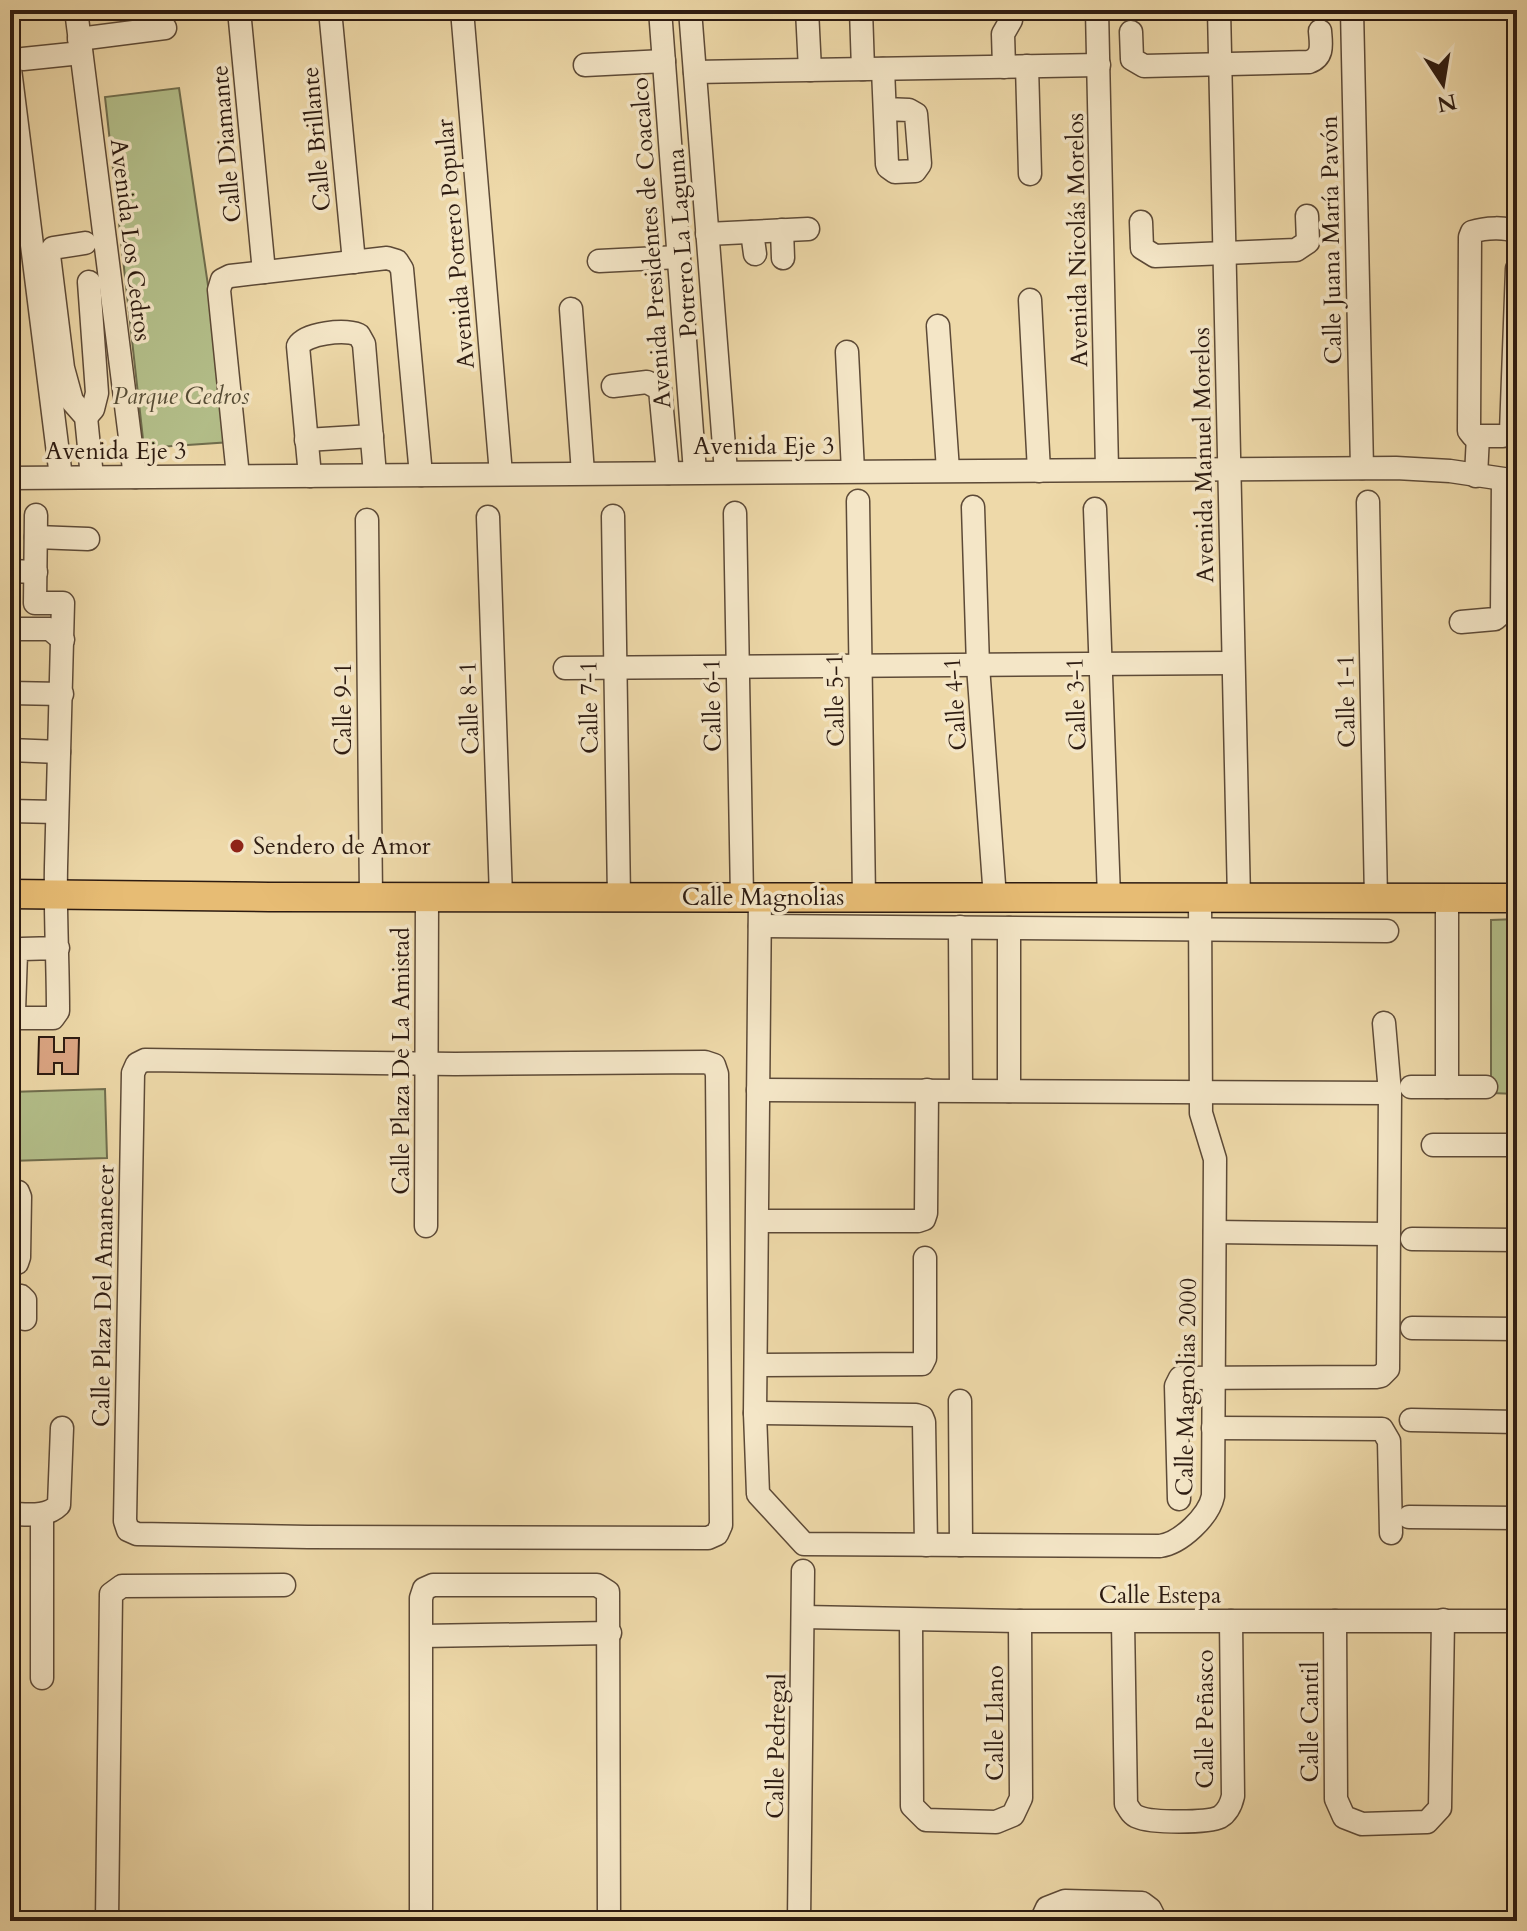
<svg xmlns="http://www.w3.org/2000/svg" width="1527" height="1931" font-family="Cardo,serif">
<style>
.green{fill:#b4c08b;stroke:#706e4e;stroke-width:2}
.building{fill:#dca684;stroke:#2d1b11;stroke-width:2}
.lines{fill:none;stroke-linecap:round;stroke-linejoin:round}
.minor-casing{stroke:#5d4a37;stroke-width:25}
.major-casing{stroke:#2d1b11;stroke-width:31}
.minor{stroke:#f4e6c7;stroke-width:22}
.major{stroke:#e7bc74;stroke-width:28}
.poi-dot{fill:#8f2418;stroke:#f4e6c7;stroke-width:3}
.labels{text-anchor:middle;stroke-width:7;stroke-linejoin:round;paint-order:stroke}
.street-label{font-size:24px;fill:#2d1b11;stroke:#f4e6c7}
.park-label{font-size:24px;font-style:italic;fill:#564d36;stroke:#f4e6c7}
.poi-label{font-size:24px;fill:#2d1b11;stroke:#f4e6c7;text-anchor:start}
</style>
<rect width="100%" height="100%" fill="#eed9a9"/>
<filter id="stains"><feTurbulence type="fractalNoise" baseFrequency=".0025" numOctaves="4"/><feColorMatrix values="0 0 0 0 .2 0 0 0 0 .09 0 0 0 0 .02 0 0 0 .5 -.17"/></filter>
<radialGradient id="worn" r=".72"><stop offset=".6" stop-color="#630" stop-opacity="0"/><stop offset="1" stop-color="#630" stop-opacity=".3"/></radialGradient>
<g class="green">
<path d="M179 88 231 442 144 448 105 97Z"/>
<path d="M1517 919V1094L1491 1093V920Z"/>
<path d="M105 1089 107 1158 10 1161V1092Z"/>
</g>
<path class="building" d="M39 1037H54V1052H64V1038H79L78 1074H62V1063H54V1074H38Z"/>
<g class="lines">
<g class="minor-casing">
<g id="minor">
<path d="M76 10 135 477"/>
<path d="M239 10 264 272"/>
<path d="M330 10 354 262"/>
<path d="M462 10 501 474"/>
<path d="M660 10 695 472"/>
<path d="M690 10 726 472"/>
<path d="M807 10 810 70"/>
<path d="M861 10 863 69"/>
<path d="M1097 10 1107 469"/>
<path d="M1219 10 1239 899"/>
<path d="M1352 10 1362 468"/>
<path d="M1131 32 1132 59 1144 66 1309 62C1324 57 1321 44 1320 31"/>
<path d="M79 39 165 28"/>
<path d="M23 59 81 53"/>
<path d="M585 65 664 61"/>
<path d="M1027 66 1030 174"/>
<path d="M1004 67 1003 34 1011 20 1012 10"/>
<path d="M10 69 61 477"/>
<path d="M883 69 887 164 888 167 895 172 915 171 920 164 916 114 909 110 885 109"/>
<path d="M695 72 1099 65"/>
<path d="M1141 222 1142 248 1155 256 1296 250 1308 242 1307 216"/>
<path d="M782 230 783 258"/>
<path d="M752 232 755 254"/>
<path d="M1517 233C1507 226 1484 228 1472 232L1470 237 1469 431 1473 436H1503L1511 432 1517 269"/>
<path d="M707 234 808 229"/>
<path d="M85 243 53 248 49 255 63 368 72 401 86 417 92 477"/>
<path d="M599 261 679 257"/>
<path d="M1030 300 1039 471"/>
<path d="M571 309 583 473"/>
<path d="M938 326 948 470"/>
<path d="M847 352 853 471"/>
<path d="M613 386 647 382 660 389 668 473"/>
<path d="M86 417 93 409 97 393 89 282"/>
<path d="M306 440 372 436"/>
<path d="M238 476 219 290 222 280 230 276 387 258 397 261 402 269 421 475"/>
<path d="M310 476 298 346C306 333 344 329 359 335L364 344 375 475"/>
<path d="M1476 476 1478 436"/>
<path d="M10 478 1396 468 1450 471 1517 481"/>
<path d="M858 501 864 897"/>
<path d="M1368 502 1376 899"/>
<path d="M973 507 978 666 995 898"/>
<path d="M1095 509 1109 897"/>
<path d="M735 513 742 897"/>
<path d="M36 515 35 603H63L56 867C55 915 58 963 58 1011L53 1018H18L14 1011 16 953 22 949 58 948"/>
<path d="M613 516 619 898"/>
<path d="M488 517 501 897"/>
<path d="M367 520 371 897"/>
<path d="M36 537 88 539"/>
<path d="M10 571 36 572"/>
<path d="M1461 622 1495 619 1502 613 1503 480"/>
<path d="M10 629H50L63 640"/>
<path d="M565 668 1232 663"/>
<path d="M10 693 62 694"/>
<path d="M10 750 59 752"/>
<path d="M10 811 56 812"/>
<path d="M760 897 755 1413 758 1494 804 1544 1160 1546C1181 1543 1209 1516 1213 1496L1215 1159 1201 1113 1200 898"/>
<path d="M760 926 1387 931"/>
<path d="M960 927 961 1090"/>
<path d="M145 1060 455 1064 705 1062 714 1065 717 1074 721 1525 717 1534 708 1538 308 1537 137 1534 128 1530 125 1521 133 1073 137 1064Z"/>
<path d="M1411 1087H1486"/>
<path d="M1447 1087V898"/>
<path d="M758 1090 1390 1093"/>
<path d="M1009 1091V928"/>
<path d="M1433 1145H1517"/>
<path d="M10 1190 18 1192 20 1197 19 1257 17 1263 10 1265"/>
<path d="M758 1221H918L924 1219 926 1213 927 1090"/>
<path d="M426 1226 427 897"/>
<path d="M1215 1232 1388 1234"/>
<path d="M1412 1239 1517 1240"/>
<path d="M10 1295 21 1296 25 1300V1319"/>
<path d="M1412 1328 1517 1329"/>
<path d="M757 1365 922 1364 925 1358V1258"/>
<path d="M960 1401 961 1545"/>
<path d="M755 1413 916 1415 922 1417 924 1422 926 1545"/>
<path d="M1411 1420 1517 1422"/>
<path d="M1213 1428 1382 1429 1389 1441 1391 1533"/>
<path d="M1179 1499 1176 1386 1180 1378 1376 1377 1381 1376 1388 1369 1390 1093 1384 1023"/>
<path d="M10 1514C27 1514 46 1518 59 1505L62 1428"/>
<path d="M1409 1517 1517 1518"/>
<path d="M803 1617 1020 1621H1517"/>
<path d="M911 1620 912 1806 926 1820 996 1822 1013 1815 1021 1798 1020 1621"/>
<path d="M1335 1621 1336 1799 1344 1817 1362 1824 1427 1822 1440 1808 1443 1620"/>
<path d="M1123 1622 1126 1804C1129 1809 1132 1815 1138 1817 1151 1823 1208 1823 1220 1817 1228 1812 1231 1805 1233 1796L1231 1621"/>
<path d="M422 1636 610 1633"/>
<path d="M42 1678V1515"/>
<path d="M107 1921 111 1594 122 1586 284 1585"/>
<path d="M421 1921V1598L424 1589 433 1585H597L608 1592 609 1921"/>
<path d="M799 1921 803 1571"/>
<path d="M1041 1921 1047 1908 1065 1901 1142 1903 1150 1909 1156 1921"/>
</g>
</g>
<g class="major-casing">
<path id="major" d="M10 894 269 897 1517 898"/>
</g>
<use href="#minor" class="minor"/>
<use href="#major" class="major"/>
</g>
<circle class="poi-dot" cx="237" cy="846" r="8"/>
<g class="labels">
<g class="street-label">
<text transform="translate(316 139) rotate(-95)" y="8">Calle Brillante</text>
<text transform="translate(226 144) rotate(-95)" y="8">Calle Diamante</text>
<text transform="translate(131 240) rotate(83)" y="8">Avenida Los Cedros</text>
<text transform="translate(1077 240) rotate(-91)" y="8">Avenida Nicolás Morelos</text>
<text transform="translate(1331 240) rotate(-91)" y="8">Calle Juana María Pavón</text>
<text transform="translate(651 243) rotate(-94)" y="8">Avenida Presidentes de Coacalco</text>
<text transform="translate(682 243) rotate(-94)" y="8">Potrero La Laguna</text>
<text transform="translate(455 244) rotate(-95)" y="8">Avenida Potrero Popular</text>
<text x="764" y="454">Avenida Eje 3</text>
<text x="116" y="459">Avenida Eje 3</text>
<text transform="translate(1203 455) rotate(-91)" y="8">Avenida Manuel Morelos</text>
<text transform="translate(835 700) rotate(-91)" y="8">Calle 5-1</text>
<text transform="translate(1346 701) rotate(-91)" y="8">Calle 1-1</text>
<text transform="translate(955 704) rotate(-94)" y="8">Calle 4-1</text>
<text transform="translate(1076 704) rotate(-92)" y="8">Calle 3-1</text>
<text transform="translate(712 705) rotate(-91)" y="8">Calle 6-1</text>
<text transform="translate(589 707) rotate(-91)" y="8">Calle 7-1</text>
<text transform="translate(469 708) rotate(-92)" y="8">Calle 8-1</text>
<text transform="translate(343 709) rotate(-90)" y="8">Calle 9-1</text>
<text x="763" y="905">Calle Magnolias</text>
<text transform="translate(401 1061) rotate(-90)" y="8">Calle Plaza De La Amistad</text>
<text transform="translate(103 1296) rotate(-89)" y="8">Calle Plaza Del Amanecer</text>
<text transform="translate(1186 1387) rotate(-89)" y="8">Calle Magnolias 2000</text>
<text x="1160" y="1603">Calle Estepa</text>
<text transform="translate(1205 1719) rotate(-90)" y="8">Calle Peñasco</text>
<text transform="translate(1310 1722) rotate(-90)" y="8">Calle Cantil</text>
<text transform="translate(995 1723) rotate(-90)" y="8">Calle Llano</text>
<text transform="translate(776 1746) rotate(-89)" y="8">Calle Pedregal</text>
</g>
<g class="park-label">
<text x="181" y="404">Parque Cedros</text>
</g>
<g class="poi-label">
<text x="253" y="854">Sendero de Amor</text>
</g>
</g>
<rect width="1527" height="1931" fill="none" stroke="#eed9a9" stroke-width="40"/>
<rect x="12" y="12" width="1503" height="1907" fill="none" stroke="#2d1b11" stroke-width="4"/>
<rect x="20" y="20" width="1487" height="1891" fill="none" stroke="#2d1b11" stroke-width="2"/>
<g transform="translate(1443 84) rotate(168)" stroke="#f4e6c7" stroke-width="6" paint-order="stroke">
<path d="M0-6L14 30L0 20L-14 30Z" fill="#2d1b11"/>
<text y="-12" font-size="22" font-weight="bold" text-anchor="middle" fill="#2d1b11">N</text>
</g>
<rect width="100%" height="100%" filter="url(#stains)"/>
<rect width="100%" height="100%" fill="url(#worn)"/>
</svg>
